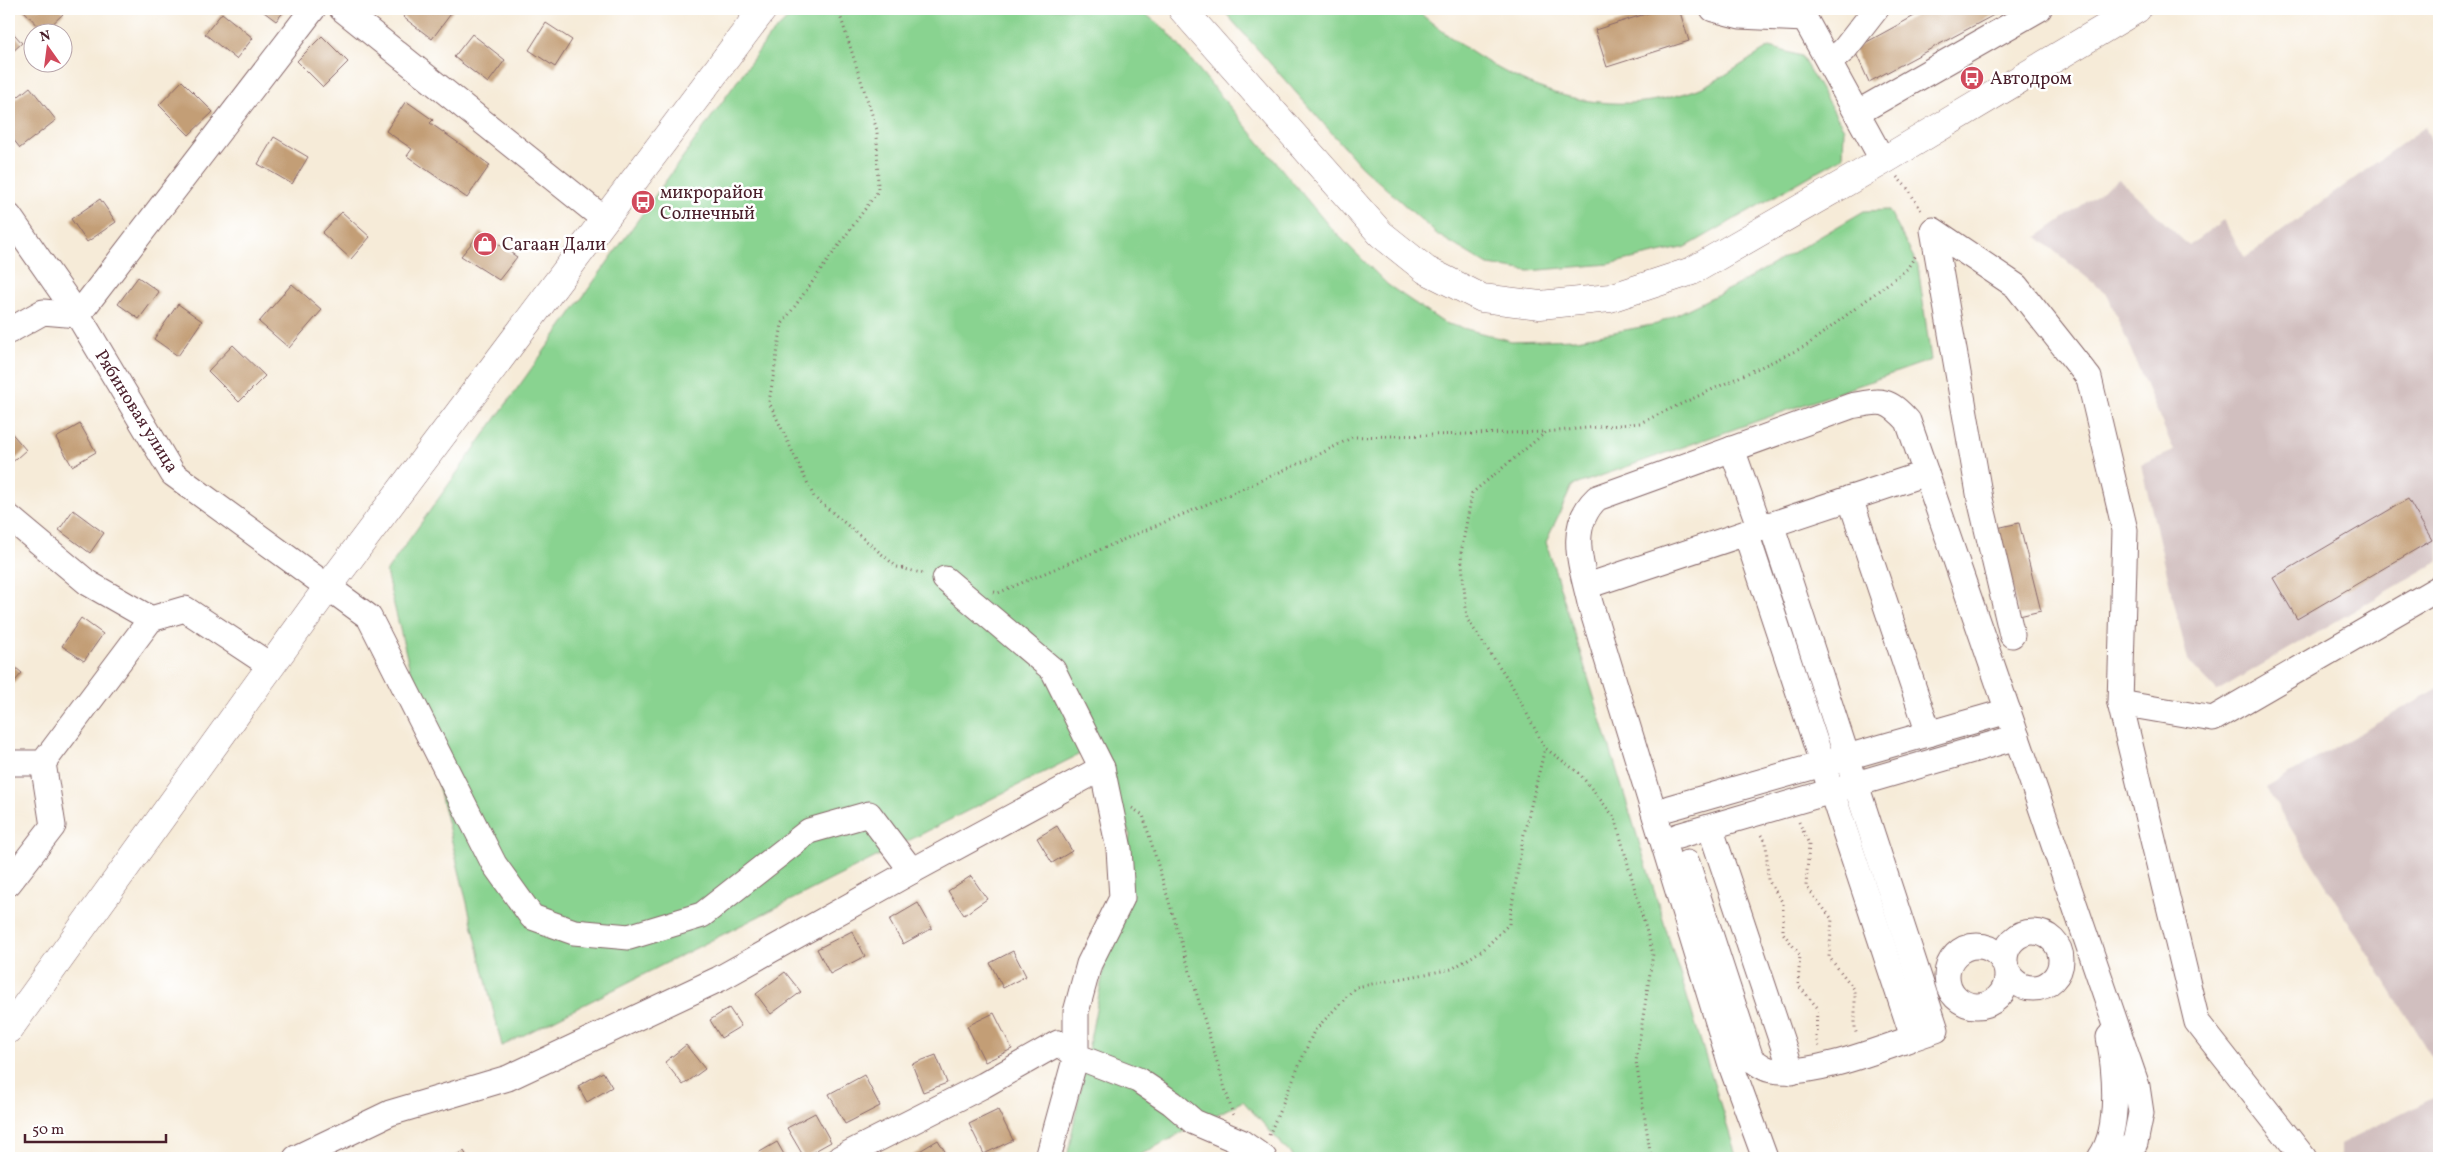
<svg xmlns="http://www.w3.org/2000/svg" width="2448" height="1167" font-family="Vollkorn,serif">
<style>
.industrial{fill:#d1bfbf}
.green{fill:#89d390;stroke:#6a795e}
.building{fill:#c39e76}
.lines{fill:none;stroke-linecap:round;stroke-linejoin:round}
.minor-casing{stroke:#866668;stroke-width:27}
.major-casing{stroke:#866668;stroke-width:29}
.path{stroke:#866668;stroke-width:3;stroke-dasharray:1 4;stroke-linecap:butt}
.minor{stroke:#fff;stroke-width:25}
.major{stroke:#fff;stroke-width:28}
.labels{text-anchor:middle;stroke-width:5;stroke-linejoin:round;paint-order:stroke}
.poi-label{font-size:18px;fill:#4a1f2b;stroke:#fff;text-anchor:start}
.street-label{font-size:18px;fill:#4a1f2b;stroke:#fff}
</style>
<rect width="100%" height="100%" fill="#fff"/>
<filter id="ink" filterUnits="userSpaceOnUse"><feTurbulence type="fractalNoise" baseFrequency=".02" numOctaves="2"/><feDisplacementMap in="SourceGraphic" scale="10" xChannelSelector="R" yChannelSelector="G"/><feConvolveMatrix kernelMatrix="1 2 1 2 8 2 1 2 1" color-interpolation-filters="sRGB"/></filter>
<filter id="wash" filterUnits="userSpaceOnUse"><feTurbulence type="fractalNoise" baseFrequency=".0096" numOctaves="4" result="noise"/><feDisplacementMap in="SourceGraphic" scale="20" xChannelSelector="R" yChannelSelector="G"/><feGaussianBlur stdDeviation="1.12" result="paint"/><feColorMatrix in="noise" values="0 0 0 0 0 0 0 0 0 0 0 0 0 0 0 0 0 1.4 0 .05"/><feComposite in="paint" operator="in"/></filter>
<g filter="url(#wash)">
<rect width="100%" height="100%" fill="#f6ebd8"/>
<g class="industrial">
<path d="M2425 127 2439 159V561L2217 691 2188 661 2141 465 2174 451 2107 294 2037 237 2119 179 2189 246 2223 220 2245 258Z"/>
<path d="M2439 687V1069L2266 788Z"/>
<path d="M2439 1095V1158H2340V1145Z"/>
</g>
<g class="green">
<path d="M798 9H1139L1166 30 1329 226 1388 285 1444 323 1511 341 1577 339 1657 324 1739 284 1864 211 1889 210 1918 266 1931 360 1572 486 1546 542 1737 1158H1294L1243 1101 1134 1158H1067L1130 835 1090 749 502 1046 386 572 768 38Z"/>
<path d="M1222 9H1415C1498 79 1588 129 1698 89 1718 82 1750 58 1770 47L1801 56 1844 129 1843 157 1686 247 1609 264 1529 271 1488 265 1438 235 1361 166Z"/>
</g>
<g id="blocks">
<g class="building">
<path d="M22 9H60L64 13 44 32Z"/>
<path d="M260 9H286L276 21Z"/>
<path d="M409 9H450L453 11 432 39 403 17Z"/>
<path d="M1661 9H1679L1689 41 1607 67 1595 30Z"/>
<path d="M1927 9H2005L1869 82 1854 49Z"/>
<path d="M222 13 253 38 236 59 205 34Z"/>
<path d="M546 23 572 40 555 67 529 50Z"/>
<path d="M9 28 22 43 9 55Z"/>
<path d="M472 34 505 60 488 83 454 57Z"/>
<path d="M322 36 348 62 323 87 297 61Z"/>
<path d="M182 81 213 112 189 135 159 105Z"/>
<path d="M30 87 56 120 20 148 9 134V104Z"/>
<path d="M406 101 433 120 430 123 490 165 467 198 407 156 412 149 386 131Z"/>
<path d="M274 137 308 157 292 184 258 164Z"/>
<path d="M100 199 116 222 87 242 71 219Z"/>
<path d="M342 212 370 237 351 259 322 233Z"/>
<path d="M481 232 517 257 499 280 461 256Z"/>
<path d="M138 277 159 292 139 319 118 304Z"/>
<path d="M292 284 322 310 289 348 259 322Z"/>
<path d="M178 304 202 321 178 356 154 339Z"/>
<path d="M233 345 265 376 239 402 208 371Z"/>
<path d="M80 424 96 452 72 466 56 438Z"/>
<path d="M9 430 26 450 9 465Z"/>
<path d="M2408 499 2432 540 2297 619 2273 578Z"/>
<path d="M73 510 104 533 90 553 59 530Z"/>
<path d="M2019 523 2041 611 2019 616 1997 528Z"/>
<path d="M81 618 103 634 84 661 62 646Z"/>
<path d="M9 662 22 673 9 688Z"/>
<path d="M1057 826 1072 851 1052 863 1037 838Z"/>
<path d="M971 876 987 899 964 915 948 891Z"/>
<path d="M918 903 932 928 903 944 889 920Z"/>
<path d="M852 931 865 956 830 974 817 949Z"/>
<path d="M1013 951 1026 976 1003 988 990 963Z"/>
<path d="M785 972 801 992 771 1014 756 994Z"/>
<path d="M729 1008 741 1026 721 1038 710 1020Z"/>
<path d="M994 1013 1012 1049 985 1062 967 1026Z"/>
<path d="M686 1045 705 1069 683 1085 665 1062Z"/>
<path d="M936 1055 947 1083 923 1092 912 1064Z"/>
<path d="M603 1072 612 1087 587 1102 578 1086Z"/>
<path d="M864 1075 880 1106 845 1124 829 1094Z"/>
<path d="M998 1110 1013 1140 984 1154 969 1124Z"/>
<path d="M815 1113 831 1142 804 1157 787 1128Z"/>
<path d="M938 1140 949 1158H915L913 1155Z"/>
<path d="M777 1142 786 1158H762L758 1153Z"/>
<path d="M464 1151 468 1158H451Z"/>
</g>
</g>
</g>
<g filter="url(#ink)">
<use href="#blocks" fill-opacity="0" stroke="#866668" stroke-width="1"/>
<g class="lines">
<g class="minor-casing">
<g id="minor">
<path d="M342 9 604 219"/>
<path d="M1713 9 1740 16 1805 19"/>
<path d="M1803 9 1805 19 1883 161"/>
<path d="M1829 62 1844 50 1876 9"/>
<path d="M1857 113 2039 9"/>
<path d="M9 216 78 315 173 474 369 617 494 864 532 917 574 932 629 937 702 915 809 831 869 814 912 871"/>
<path d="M9 331 43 312 78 315 313 9"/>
<path d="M1732 449 1760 528"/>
<path d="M1850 498 1929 734"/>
<path d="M9 517 88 583 151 619 43 763H9"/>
<path d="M1746 533 1913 1037"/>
<path d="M945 579 1053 670 1102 768 1119 849 1122 898 1089 964 1076 1012V1056L1138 1080 1172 1103 1194 1122 1241 1142 1264 1158"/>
<path d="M1596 583 1926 473"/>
<path d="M151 619 185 609 271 666"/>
<path d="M2012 635 1980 499 1933 230 2016 286 2089 378 2125 530 2120 703 2197 1022 2304 1158"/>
<path d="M2120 703 2213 719 2439 588"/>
<path d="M1669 808 2008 711"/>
<path d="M1710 827 1792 1072"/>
<path d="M1678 836 2017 737"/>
<path d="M1687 863 1751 1059C1757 1063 1764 1069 1771 1070 1814 1078 1892 1044 1936 1030L1771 524"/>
<path d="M9 883 53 826 43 763"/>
<circle cx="2033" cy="960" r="28"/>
<circle cx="1977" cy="976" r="30"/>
<path d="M296 1158 390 1113 508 1078 719 979 912 871 1102 768"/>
<path d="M840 1158 984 1085 1058 1043 1076 1056 1048 1158"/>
<path d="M1765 1158 1732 1068 1590 603C1582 567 1566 527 1597 498L1851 406C1882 400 1887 398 1908 421L2137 1086 2141 1113 2135 1143 2116 1158"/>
<path d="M2100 1158C2121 1129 2115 1070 2109 1037"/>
</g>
</g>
<g class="major-casing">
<g id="major">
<path d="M1182 9 1381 234 1426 270 1482 298 1540 305 1610 298 1692 271 1883 161 2137 9"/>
<path d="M9 1029 328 587 763 9"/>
</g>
</g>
<g class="path">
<path d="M838 9 877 130 878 191 782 324 769 402 814 497 897 567 925 574"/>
<path d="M1897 177 1908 189 1922 212"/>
<path d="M994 592 998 593 1219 499 1316 456 1353 437 1545 432"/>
<path d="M1132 808 1143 815 1233 1115"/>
<path d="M1799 822 1809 844 1806 886 1832 919 1829 957 1855 990V1029L1857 1036"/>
<path d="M1761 835 1766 842 1768 880 1783 903V933L1800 955 1798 985 1817 1007 1816 1038 1819 1047"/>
<path d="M1269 1135 1314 1031 1356 987 1452 969 1484 949 1509 924 1523 838 1545 748"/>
<path d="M1651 1158 1636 1061 1653 954 1615 818 1579 773 1545 748 1510 682 1467 619 1461 553 1472 493 1546 432 1640 423 1806 346 1907 269 1916 255"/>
</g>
<use href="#minor" class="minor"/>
<use href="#major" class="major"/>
</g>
</g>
<defs>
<g id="bus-disc" transform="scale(1.25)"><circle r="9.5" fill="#d1495b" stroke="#fff"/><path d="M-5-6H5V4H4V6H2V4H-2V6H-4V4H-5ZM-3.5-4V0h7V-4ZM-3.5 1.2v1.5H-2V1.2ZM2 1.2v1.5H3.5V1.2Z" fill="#fff"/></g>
<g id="shop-disc" transform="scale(1.25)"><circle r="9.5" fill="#d1495b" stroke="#fff"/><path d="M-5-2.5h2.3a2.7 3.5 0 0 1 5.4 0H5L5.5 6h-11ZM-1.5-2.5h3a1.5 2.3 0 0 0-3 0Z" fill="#fff"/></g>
</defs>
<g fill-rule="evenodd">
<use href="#bus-disc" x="1972" y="78"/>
<use href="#bus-disc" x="643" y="202"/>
<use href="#shop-disc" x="485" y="244"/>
</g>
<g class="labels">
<g class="poi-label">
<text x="1990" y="84">Автодром</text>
<text x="660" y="198">микрорайон<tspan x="660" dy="21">Солнечный</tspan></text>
<text x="502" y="250">Сагаан Дали</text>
</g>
<g class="street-label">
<text transform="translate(137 411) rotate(58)" y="6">Рябиновая улица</text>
</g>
</g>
<rect width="2448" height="1167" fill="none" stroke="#fff" stroke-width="30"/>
<g transform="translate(48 48) rotate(346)"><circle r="24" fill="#ffffff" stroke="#b7a5aa"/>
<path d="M0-4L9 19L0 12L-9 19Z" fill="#d1495b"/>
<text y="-8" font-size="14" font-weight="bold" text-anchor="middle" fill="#4a1f2b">N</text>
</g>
<path d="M25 1134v8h141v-8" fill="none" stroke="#4a1f2b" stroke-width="2.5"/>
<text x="32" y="1134" font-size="15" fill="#4a1f2b" stroke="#ffffff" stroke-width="4" paint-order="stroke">50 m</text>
</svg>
